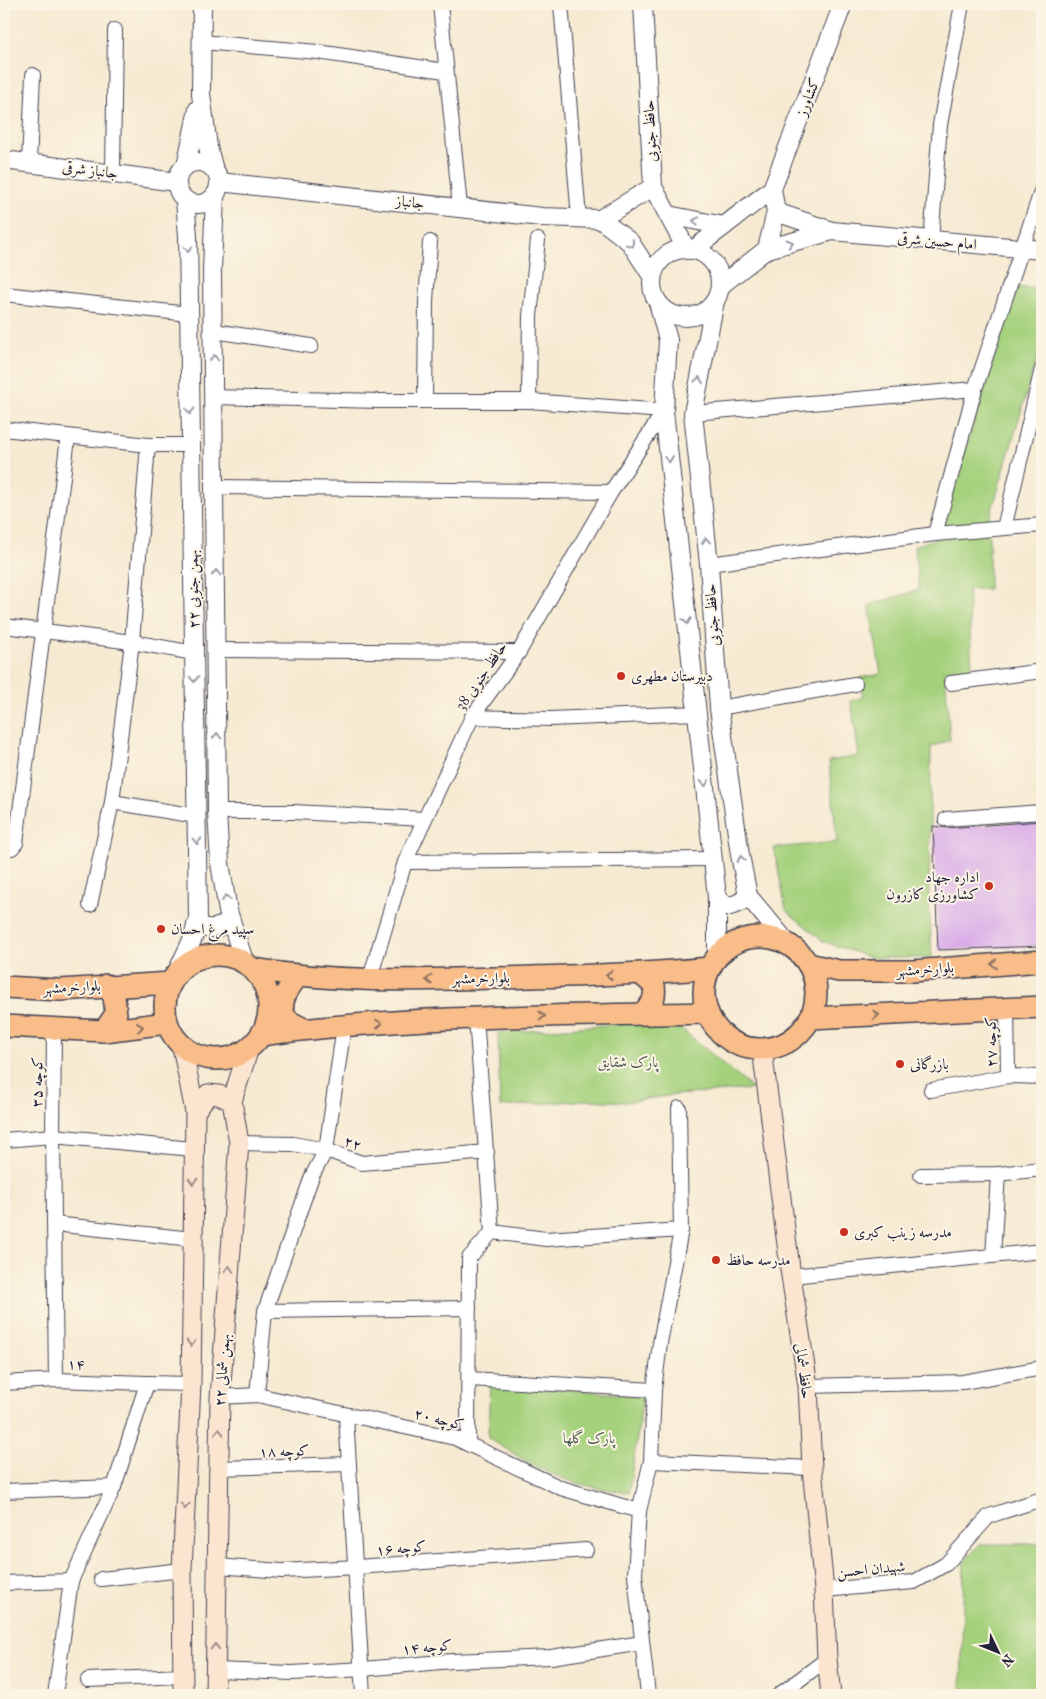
<svg xmlns="http://www.w3.org/2000/svg" width="1046" height="1699" font-family="'IM FELL French Canon',Amiri,serif">
<style>
.green{fill:#a5d17d;stroke:#647a5c}
.building{fill:#d9ade8}
.lines{fill:none;stroke-linecap:round;stroke-linejoin:round}
.minor-casing{stroke:#424052;stroke-width:16}
.tertiary-casing{stroke:#424052;stroke-width:20}
.secondary-casing{stroke:#424052;stroke-width:21}
.primary-casing{stroke:#424052;stroke-width:24}
.minor{stroke:#fff;stroke-width:14}
.tertiary{stroke:#fff;stroke-width:18}
.secondary{stroke:#fce5d0;stroke-width:19}
.primary{stroke:#f8bd89;stroke-width:21}
.oneway{stroke:#9c9ca7}
.oneway2{stroke:#8d7062}
.oneway3{stroke:#9a8d8d}
.poi-dot{fill:#c8321e;stroke:#fcf5e5;stroke-width:2}
.labels{text-anchor:middle;stroke-width:4;stroke-linejoin:round;paint-order:stroke}
.street-label{font-size:15px;fill:#22223b;stroke:#fcf5e5}
.poi-label{font-size:15px;fill:#22223b;stroke:#fcf5e5;text-anchor:start}
.park-label{font-size:15px;fill:#49574f;stroke:#fcf5e5}
</style>
<rect width="100%" height="100%" fill="#fcf5e5"/>
<filter id="ink" filterUnits="userSpaceOnUse"><feTurbulence type="fractalNoise" baseFrequency=".02" numOctaves="2"/><feDisplacementMap in="SourceGraphic" scale="10" xChannelSelector="R" yChannelSelector="G"/><feConvolveMatrix kernelMatrix="1 2 1 2 8 2 1 2 1" color-interpolation-filters="sRGB"/></filter>
<filter id="wash" filterUnits="userSpaceOnUse"><feTurbulence type="fractalNoise" baseFrequency=".0096" numOctaves="4" result="noise"/><feDisplacementMap in="SourceGraphic" scale="20" xChannelSelector="R" yChannelSelector="G"/><feGaussianBlur stdDeviation="1.12" result="paint"/><feColorMatrix in="noise" values="0 0 0 0 0 0 0 0 0 0 0 0 0 0 0 0 0 1.4 0 .05"/><feComposite in="paint" operator="in"/></filter>
<g filter="url(#wash)">
<rect width="100%" height="100%" fill="#f6ead2"/>
<g class="green">
<path d="M1016 287 1042 289V341L989 520V589H968L972 668 945 671 950 740 931 747 929 896 932 958H871L823 941 786 910 774 848 837 842 829 761 859 756 851 701 863 697 859 678 881 674 869 605 919 590 914 546 938 538Z"/>
<path d="M671 1020 753 1089 675 1095 625 1102 587 1100 500 1107 498 1033Z"/>
<path d="M490 1380 643 1397 629 1492C569 1487 539 1470 488 1438Z"/>
<path d="M980 1544H1042V1695H961L964 1562Z"/>
</g>
<g id="blocks">
<path class="building" d="M1042 821V946L938 950 933 826 947 828Z"/>
</g>
</g>
<g filter="url(#ink)">
<use href="#blocks" fill-opacity="0" stroke="#424052" stroke-width="1"/>
<g class="lines">
<g class="minor-casing">
<g id="minor">
<path d="M440 4 460 207"/>
<path d="M561 4 579 218"/>
<path d="M202 42 318 52 445 71"/>
<path d="M29 162 33 75"/>
<path d="M113 172 115 30"/>
<path d="M931 241 940 125 962 4"/>
<path d="M4 294 189 314"/>
<path d="M214 331 311 346"/>
<path d="M214 397 380 401H529L664 411 611 492 519 652 472 717 405 862 369 981"/>
<path d="M425 401 426 301 430 242"/>
<path d="M529 401 530 316 538 240"/>
<path d="M693 413 975 389"/>
<path d="M4 429 148 445H190"/>
<path d="M215 487 611 492"/>
<path d="M1004 528 1042 369"/>
<path d="M935 534 975 389 1042 189"/>
<path d="M709 564 935 534 1042 525"/>
<path d="M4 626 132 642 194 653"/>
<path d="M217 650 519 652"/>
<path d="M951 683 1042 671"/>
<path d="M719 708 855 684"/>
<path d="M472 717 550 719 698 713"/>
<path d="M112 802 196 816"/>
<path d="M217 812H294L424 819"/>
<path d="M946 819 1042 812"/>
<path d="M4 848H12L16 843 68 438"/>
<path d="M405 862 712 859"/>
<path d="M90 905 112 802 132 642 148 445"/>
<path d="M1007 1009 1008 1076"/>
<path d="M54 1029 53 1136 56 1380"/>
<path d="M931 1090 1008 1076 1042 1077"/>
<path d="M4 1140 53 1136 193 1149"/>
<path d="M239 1143 293 1144 326 1150 362 1163 487 1152"/>
<path d="M921 1175 998 1174 1042 1169"/>
<path d="M54 1224 192 1239"/>
<path d="M492 1232 546 1239 681 1230"/>
<path d="M993 1256 998 1174"/>
<path d="M791 1276 1042 1251"/>
<path d="M265 1311 469 1308"/>
<path d="M469 1379 654 1390"/>
<path d="M4 1383 56 1380 147 1383"/>
<path d="M808 1386 963 1382 1042 1368"/>
<path d="M257 1395 265 1311 312 1176 326 1150 344 1026"/>
<path d="M220 1397 257 1395 455 1438 561 1488 639 1511"/>
<path d="M346 1416 363 1695"/>
<path d="M468 1444 469 1258 492 1232 476 1018"/>
<path d="M651 1461 812 1468"/>
<path d="M219 1468 349 1464"/>
<path d="M4 1491 114 1487"/>
<path d="M217 1566 282 1571 357 1567 586 1550"/>
<path d="M101 1579 182 1570"/>
<path d="M4 1583 71 1581"/>
<path d="M824 1590 914 1582 946 1564 989 1516 1042 1499"/>
<path d="M214 1670 292 1673 363 1669 452 1661 551 1657 642 1643"/>
<path d="M88 1680 182 1676"/>
<path d="M55 1695 71 1581 114 1487 147 1383 191 1384"/>
<path d="M648 1695 635 1575 639 1511 651 1461 654 1390 660 1343 681 1230 679 1108"/>
<path d="M779 1695 827 1659"/>
</g>
</g>
<g class="tertiary-casing">
<g id="tertiary">
<path d="M202 4 201 94 208 147 214 170"/>
<path d="M643 4 653 187 687 250"/>
<path d="M843 4 772 189 776 212 832 231 1042 250"/>
<path d="M4 160 177 182"/>
<circle cx="198" cy="183" r="21"/>
<path d="M186 166 198 109"/>
<path d="M219 182 542 217 600 219"/>
<path d="M215 195 212 270 217 812 220 863 228 911 244 961"/>
<path d="M668 215 724 226"/>
<path d="M600 219 630 242 652 276"/>
<path d="M600 219 653 187"/>
<path d="M767 249 776 212"/>
<circle cx="686" cy="283" r="34"/>
<path d="M693 250 772 189"/>
<path d="M720 286 767 249 832 231"/>
<path d="M715 301 693 413 709 564 719 708 740 855 748 896 789 945"/>
<path d="M659 306 668 340 664 411 717 897V957"/>
<path d="M717 897 727 907 739 903 748 896"/>
<path d="M196 925C210 931 219 928 231 921"/>
<path d="M176 974 193 938 198 918 188 236 185 200"/>
</g>
</g>
<g class="secondary-casing">
<g id="secondary">
<path d="M182 1046 195 1112 191 1384 182 1570 183 1695"/>
<path d="M762 1049 791 1276 808 1386 812 1468 824 1590 827 1659 831 1695"/>
<path d="M195 1112 208 1094 219 1095 232 1101"/>
<path d="M215 1695 220 1397 239 1143 232 1101 249 1048"/>
</g>
</g>
<g class="primary-casing">
<g id="primary">
<circle cx="760" cy="993" r="56"/>
<circle cx="217" cy="1007" r="52"/>
<path d="M808 964 839 971H913L1042 961"/>
<path d="M254 969C335 983 411 980 493 978 565 976 637 975 710 968"/>
<path d="M298 976C289 987 275 1005 287 1019 290 1023 299 1026 304 1029"/>
<path d="M4 987 60 990 171 983"/>
<path d="M641 1014C652 1005 656 999 654 985L641 974"/>
<path d="M810 1018 1042 1007"/>
<path d="M4 1026 104 1031 167 1023"/>
<path d="M104 1031 116 1014 114 996 106 985"/>
<path d="M261 1035C408 1015 559 1016 708 1013"/>
</g>
</g>
<use href="#minor" class="minor"/>
<use href="#tertiary" class="tertiary"/>
<use href="#secondary" class="secondary"/>
<use href="#primary" class="primary"/>
</g>
<defs><path id="oneway-chevron" d="M-2-3.5L2.5 0L-2 3.5" fill="none" stroke-width="1.6" stroke-linecap="round" stroke-linejoin="round" transform="scale(1.25)"/></defs>
<g class="oneway">
<use href="#oneway-chevron" transform="translate(696 221) rotate(-169)"/>
<use href="#oneway-chevron" transform="translate(790 243) rotate(-16)"/>
<use href="#oneway-chevron" transform="translate(631 244) rotate(52)"/>
<use href="#oneway-chevron" transform="translate(188 249) rotate(89)"/>
<use href="#oneway-chevron" transform="translate(214 358) rotate(-90)"/>
<use href="#oneway-chevron" transform="translate(699 380) rotate(-79)"/>
<use href="#oneway-chevron" transform="translate(190 411) rotate(89)"/>
<use href="#oneway-chevron" transform="translate(669 459) rotate(84)"/>
<use href="#oneway-chevron" transform="translate(706 541) rotate(-96)"/>
<use href="#oneway-chevron" transform="translate(216 573) rotate(-91)"/>
<use href="#oneway-chevron" transform="translate(687 621) rotate(83)"/>
<use href="#oneway-chevron" transform="translate(194 679) rotate(89)"/>
<use href="#oneway-chevron" transform="translate(217 736) rotate(-90)"/>
<use href="#oneway-chevron" transform="translate(705 783) rotate(84)"/>
<use href="#oneway-chevron" transform="translate(197 841) rotate(89)"/>
<use href="#oneway-chevron" transform="translate(741 859) rotate(-101)"/>
<use href="#oneway-chevron" transform="translate(226 898) rotate(-100)"/>
</g>
<g class="oneway2">
<use href="#oneway-chevron" transform="translate(994 964) rotate(175)"/>
<use href="#oneway-chevron" transform="translate(609 975) rotate(179)"/>
<use href="#oneway-chevron" transform="translate(429 980) rotate(179)"/>
<use href="#oneway-chevron" transform="translate(876 1015) rotate(-3)"/>
<use href="#oneway-chevron" transform="translate(542 1016) rotate(-1)"/>
<use href="#oneway-chevron" transform="translate(379 1024) rotate(-4)"/>
<use href="#oneway-chevron" transform="translate(140 1027) rotate(-8)"/>
</g>
<g class="oneway3">
<use href="#oneway-chevron" transform="translate(193 1181) rotate(91)"/>
<use href="#oneway-chevron" transform="translate(229 1269) rotate(-86)"/>
<use href="#oneway-chevron" transform="translate(191 1343) rotate(91)"/>
<use href="#oneway-chevron" transform="translate(219 1432) rotate(-89)"/>
<use href="#oneway-chevron" transform="translate(185 1506) rotate(93)"/>
<use href="#oneway-chevron" transform="translate(215 1647) rotate(-89)"/>
</g>
</g>
<g class="poi-dot">
<circle cx="621" cy="676" r="5"/>
<circle cx="989" cy="886" r="5"/>
<circle cx="161" cy="929" r="5"/>
<circle cx="900" cy="1064" r="5"/>
<circle cx="844" cy="1232" r="5"/>
<circle cx="716" cy="1260" r="5"/>
</g>
<g class="labels">
<g class="street-label">
<text transform="translate(808 97) rotate(-69)" y="5">کشاورز</text>
<text transform="translate(650 131) rotate(-93)" y="5">حافظ جنوبی</text>
<text transform="translate(90 170) rotate(7)" y="5">جانباز شرقی</text>
<text transform="translate(410 202) rotate(6)" y="5">جانباز</text>
<text transform="translate(937 241) rotate(5)" y="5">امام حسین شرقی</text>
<text transform="translate(193 589) rotate(-91)" y="5">۲۲ بهمن جنوبی</text>
<text transform="translate(712 615) rotate(-94)" y="5">حافظ جنوبی</text>
<text transform="translate(481 676) rotate(-56)" y="5">حافظ جنوبی 38</text>
<text transform="translate(925 969) rotate(-4)" y="5">بلوارخرمشهر</text>
<text transform="translate(481 978) rotate(-1)" y="5">بلوارخرمشهر</text>
<text transform="translate(72 987) rotate(-3)" y="5">بلوارخرمشهر</text>
<text transform="translate(991 1042) rotate(-91)" y="5">کوچه ۲۷</text>
<text transform="translate(37 1082) rotate(-89)" y="5">کوچه ۳۵</text>
<text transform="translate(353 1143) rotate(20)" y="5">۲۲</text>
<text transform="translate(76 1364) rotate(2)" y="5">۱۴</text>
<text transform="translate(222 1370) rotate(-86)" y="5">۲۲ بهمن شمالی</text>
<text transform="translate(804 1371) rotate(83)" y="5">حافظ شمالی</text>
<text transform="translate(439 1419) rotate(14)" y="5">کوچه ۲۰</text>
<text transform="translate(284 1451) rotate(-2)" y="5">کوچه ۱۸</text>
<text transform="translate(401 1548) rotate(-5)" y="5">کوچه ۱۶</text>
<text transform="translate(871 1569) rotate(-5)" y="5">شهیدان احسن</text>
<text transform="translate(427 1647) rotate(-5)" y="5">کوچه ۱۴</text>
</g>
<g class="poi-label">
<text x="631" y="681">دبیرستان مطهری</text>
<text x="979" y="882" text-anchor="end">اداره جهاد<tspan x="979" dy="17">کشاورزی کازرون</tspan></text>
<text x="171" y="934">سپید مرغ احسان</text>
<text x="910" y="1069">بازرگانی</text>
<text x="854" y="1237">مدرسه زینب کبری</text>
<text x="726" y="1265">مدرسه حافظ</text>
</g>
<g class="park-label">
<text x="628" y="1067">پارک شقایق</text>
<text x="589" y="1443">پارک گلها</text>
</g>
</g>
<rect width="1046" height="1699" fill="none" stroke="#fcf5e5" stroke-width="20"/>
<g transform="translate(998 1652) rotate(133)" stroke="#fcf5e5" stroke-width="4" paint-order="stroke">
<path d="M0-4L9 19L0 12L-9 19Z" fill="#22223b"/>
<text y="-8" font-size="14" font-weight="bold" text-anchor="middle" fill="#22223b">N</text>
</g>
</svg>
